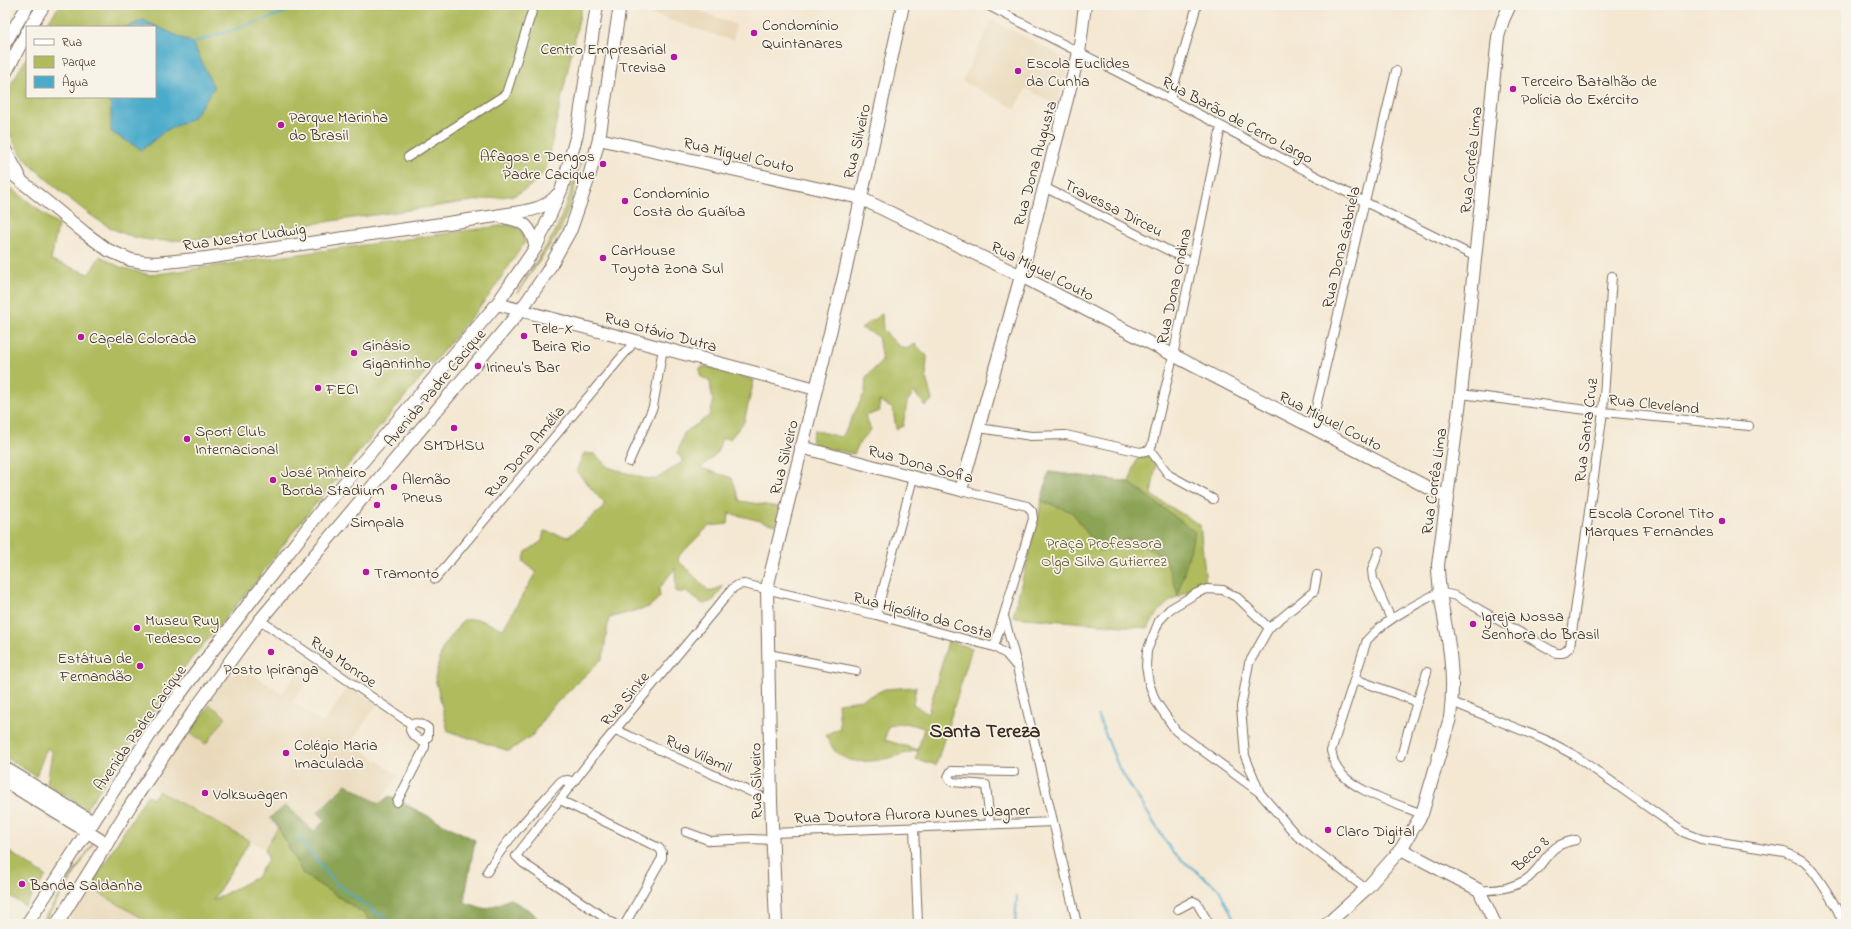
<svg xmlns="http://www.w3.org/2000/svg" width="1851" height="929" font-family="'Indie Flower',sans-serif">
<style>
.built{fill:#e9d9ba}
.green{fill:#afbb5d;stroke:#75723e;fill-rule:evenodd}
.forest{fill:#8ba354;stroke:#636639}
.water{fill:#4cabcb;stroke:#446a74}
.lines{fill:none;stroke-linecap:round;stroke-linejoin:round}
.stream{stroke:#4cabcb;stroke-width:2}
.street-casing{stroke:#7c6c5d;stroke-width:10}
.secondary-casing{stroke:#7c6c5d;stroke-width:14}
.street{stroke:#fff;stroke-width:8}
.secondary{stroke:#fff;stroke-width:12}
.poi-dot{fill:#b5179e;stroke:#f7f3e8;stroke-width:1.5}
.labels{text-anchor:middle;stroke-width:3.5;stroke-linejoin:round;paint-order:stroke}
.poi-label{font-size:16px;fill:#3b2a1e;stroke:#f7f3e8;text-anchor:start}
.street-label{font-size:16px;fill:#3b2a1e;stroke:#f7f3e8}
.park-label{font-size:16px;fill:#5e5631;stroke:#f7f3e8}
.district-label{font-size:20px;font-weight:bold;fill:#3b2a1e;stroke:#f7f3e8}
</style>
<rect width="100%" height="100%" fill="#f7f3e8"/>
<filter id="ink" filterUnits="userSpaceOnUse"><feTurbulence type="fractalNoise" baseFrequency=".025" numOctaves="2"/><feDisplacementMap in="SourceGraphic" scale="8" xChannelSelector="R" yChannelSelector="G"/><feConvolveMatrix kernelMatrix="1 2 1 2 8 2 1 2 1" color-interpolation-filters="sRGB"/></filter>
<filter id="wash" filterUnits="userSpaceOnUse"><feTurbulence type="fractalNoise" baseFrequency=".012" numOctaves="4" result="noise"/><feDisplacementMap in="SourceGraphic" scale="16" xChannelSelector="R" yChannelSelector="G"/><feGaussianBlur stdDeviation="0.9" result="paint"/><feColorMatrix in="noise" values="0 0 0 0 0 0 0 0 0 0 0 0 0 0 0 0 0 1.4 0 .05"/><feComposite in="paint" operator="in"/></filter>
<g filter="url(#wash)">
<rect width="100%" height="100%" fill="#f4e8d3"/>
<g class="built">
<path d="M631 5H685L736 25 733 41 630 7Z"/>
<path d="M992 20 1071 61 1056 105 1026 88 1016 109 962 81Z"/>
<path d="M307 659 318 666 293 702 323 723 349 686 377 705 351 742 399 776 379 804 319 812 326 820 314 832 286 806 278 827 265 849 151 787 181 738 227 673 233 676 241 666 282 694Z"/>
<path d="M91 885 94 890 151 923 67 924Z"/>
</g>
<g class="green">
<path d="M60 5H582L546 169C537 182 529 188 515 195 444 205 374 215 304 225 275 229 245 233 216 237 184 240 155 245 125 234 98 225 64 194 42 175 13 151 0 127 10 87 14 77 22 67 27 57V97H155V27H44Z"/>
<path d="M582 155 572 200 560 231 517 293 555 232 568 199Z"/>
<path d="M5 183 58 225 51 260 89 274 100 256 120 267 150 275 506 225 517 227 522 231 525 242 488 297 299 524 257 580 183 669 86 809 47 784 52 752 47 748 36 776 5 757Z"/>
<path d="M882 314 883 330 899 346 906 349 915 344 927 356 926 377 932 400 925 406 914 392 907 402 903 426 896 429 893 409 879 401 880 411 865 416 871 430 860 442 854 454 817 446 811 441 814 430 840 437 845 432 865 392 866 377 882 361 878 336 861 328Z"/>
<path d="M706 366 754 380 744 422 730 439 722 438 717 453 701 468 732 478 740 501 779 507 776 525 729 513 728 524 709 526 679 556 678 560 710 592 724 585 713 601 703 604 686 592H676L675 568 659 589 660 597 649 607 609 618 603 658 549 710 534 734 509 751 448 731 435 678 442 649 463 620 477 619 503 629 536 572 523 561 526 552 542 541 544 531 568 537 603 508 604 503 576 471 584 453 595 454 608 467 643 478 656 479 684 461 677 454 684 433 709 416 713 404 710 382 700 376V368Z"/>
<path d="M1150 455 1156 462 1151 495 1200 525 1206 584C1178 595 1163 601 1148 628L1013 617 1049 472 1129 482 1137 459Z"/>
<path d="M948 641 972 648 936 765 916 759 918 750C894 756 854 772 835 751 831 746 828 740 825 735L840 728 838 703 861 700 885 689 916 687 913 704 928 714ZM906 723 924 728 918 750 885 740 888 726Z"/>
<path d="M210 705 226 717 206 744 190 733Z"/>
<path d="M158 791 250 841 213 900 257 877 268 859 265 849 278 827 303 874 365 914 371 924H152L94 890 91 885 147 795 153 799Z"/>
<path d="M94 842 43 924H40Z"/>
<path d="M5 849 46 876 25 906 5 893Z"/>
</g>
<g class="forest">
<path d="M1049 472 1129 482 1195 532 1178 595 1164 556 1128 539 1100 551 1072 512 1041 501Z"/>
<path d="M346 784 379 804 389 796 475 840 464 902 486 909 510 899 532 912 542 924H371L365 914 303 874 278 827 270 818 286 805 314 832 325 820 318 812Z"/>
</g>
<path class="water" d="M143 20 193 43 214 88 192 119 165 131 142 150 111 132V104L105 97H155V27H126Z"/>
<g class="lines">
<g class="stream">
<path d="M193 43 308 5"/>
<path d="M1098 716 1119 768 1173 853 1219 889 1234 920"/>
<path d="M298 836 335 883 393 924"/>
<path d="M1015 924 1017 896"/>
</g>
</g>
</g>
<g filter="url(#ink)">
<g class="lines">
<g class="street-casing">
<g id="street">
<path d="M987 5 1170 99 1365 202 1476 257"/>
<path d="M1170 99 1197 5"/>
<path d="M408 157 506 94 534 5"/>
<path d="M1044 187 1193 263"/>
<path d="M1461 394 1603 412 1749 426"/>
<path d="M979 428 1031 436 1066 435 1140 452 1150 450"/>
<path d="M1311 428 1396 71"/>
<path d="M1150 450 1152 445 1173 356 1221 127"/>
<path d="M1150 450 1169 475 1213 499"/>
<path d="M629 462 653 407 663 348"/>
<path d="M961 490 1027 506 1032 511 1033 519 994 647"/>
<path d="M1379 551 1372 570 1373 579 1391 619"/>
<path d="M1317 575 1314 591 1269 628 1249 663 1241 707 1245 756 1260 793 1297 836 1366 889"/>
<path d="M435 579 635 341"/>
<path d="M876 615 913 478"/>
<path d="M1004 616 1017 665"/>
<path d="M260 620 411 724C418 722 423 724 428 728V737L421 741 412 734 410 730 411 724"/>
<path d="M768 654 856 671"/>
<path d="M1355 679 1418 702"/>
<path d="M1452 702 1548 741 1574 755 1683 832 1701 839 1784 852C1791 855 1798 857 1804 862 1816 872 1839 909 1843 924"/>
<path d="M616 730 771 801"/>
<path d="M1401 757 1409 727 1427 672"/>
<path d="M1259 792 1176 731 1155 700 1149 683 1146 666 1147 651 1159 621 1170 609 1197 593 1207 589 1223 590 1238 598 1269 628"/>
<path d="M560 800 659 848 662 852V858L625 924"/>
<path d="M397 802 425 747V740"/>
<path d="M1422 814C1397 804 1348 790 1336 766 1333 762 1333 756 1331 751L1367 640C1387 618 1414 606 1439 592L1456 596 1556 653H1563L1570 647 1603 412 1612 276"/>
<path d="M990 824 986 785 952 782 948 777 951 771 1014 772"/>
<path d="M914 827 918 924"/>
<path d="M686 832 711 841 751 839 773 840"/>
<path d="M772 833 1053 822"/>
<path d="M487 872C507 838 535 810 561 781L568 780 574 782"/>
<path d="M1479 890C1495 891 1513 888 1527 879 1531 876 1534 872 1538 868 1551 851 1554 844 1576 840"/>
<path d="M1178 909 1193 901 1197 903 1209 924"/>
<path d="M614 924 523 863 516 856 596 753 733 588 738 585 744 584 876 615 994 647 1006 654 1017 667 1077 924"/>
</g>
</g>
<g class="secondary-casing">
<g id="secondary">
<path d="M30 27 44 5"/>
<path d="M5 43 28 5"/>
<path d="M5 74 27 32"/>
<path d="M599 139 860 198 1021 276 1448 498"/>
<path d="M5 150 19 175"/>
<path d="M5 168 85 233 108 250 131 260 143 262 155 263 206 258 496 216C516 212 544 212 557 195"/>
<path d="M503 217C525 221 530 226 536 247"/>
<path d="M497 304 816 389"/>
<path d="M801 447 961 490 1021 276 1079 53 1085 5"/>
<path d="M5 768 93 822"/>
<path d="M5 781 107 844"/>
<path d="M1401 849 1479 890 1495 924"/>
<path d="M27 924 153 730 206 659 323 508 497 304 536 247 562 188 577 134 597 5"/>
<path d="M57 924 132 803 193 712 260 620 521 310 547 272 571 229 589 177 599 139 620 5"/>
<path d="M776 924 771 801 767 588 845 272 903 5"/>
<path d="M1327 924 1366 889 1401 849 1422 814 1450 718C1452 701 1453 683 1451 665 1449 631 1438 600 1438 565L1461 394 1498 37 1503 20 1510 5"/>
</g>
</g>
<use href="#street" class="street"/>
<use href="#secondary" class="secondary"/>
</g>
</g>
<g class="poi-dot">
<circle cx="754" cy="33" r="4"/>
<circle cx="674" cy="57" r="4"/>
<circle cx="1018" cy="71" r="4"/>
<circle cx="1513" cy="89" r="4"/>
<circle cx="281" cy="125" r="4"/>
<circle cx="603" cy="164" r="4"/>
<circle cx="625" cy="201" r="4"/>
<circle cx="603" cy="258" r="4"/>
<circle cx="524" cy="336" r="4"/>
<circle cx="81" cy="337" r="4"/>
<circle cx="354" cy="353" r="4"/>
<circle cx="478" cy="366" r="4"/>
<circle cx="318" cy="388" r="4"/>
<circle cx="454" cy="428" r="4"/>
<circle cx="187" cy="439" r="4"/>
<circle cx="273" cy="480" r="4"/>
<circle cx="394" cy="487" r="4"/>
<circle cx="377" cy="505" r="4"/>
<circle cx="1722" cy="521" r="4"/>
<circle cx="366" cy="572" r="4"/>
<circle cx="1473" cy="624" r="4"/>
<circle cx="137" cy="628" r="4"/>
<circle cx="271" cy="652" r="4"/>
<circle cx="140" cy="666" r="4"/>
<circle cx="286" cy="753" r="4"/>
<circle cx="205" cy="793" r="4"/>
<circle cx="1328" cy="830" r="4"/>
<circle cx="22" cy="884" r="4"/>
</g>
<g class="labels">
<g class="poi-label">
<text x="762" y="30">Condomínio<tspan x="762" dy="18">Quintanares</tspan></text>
<text x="666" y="54" text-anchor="end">Centro Empresarial<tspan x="666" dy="18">Trevisa</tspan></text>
<text x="1026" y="68">Escola Euclides<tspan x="1026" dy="18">da Cunha</tspan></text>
<text x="1521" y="86">Terceiro Batalhão de<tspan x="1521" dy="18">Polícia do Exército</tspan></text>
<text x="289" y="122">Parque Marinha<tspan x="289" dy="18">do Brasil</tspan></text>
<text x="595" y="161" text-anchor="end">Afagos e Dengos<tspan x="595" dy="18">Padre Cacique</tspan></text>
<text x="633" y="198">Condomínio<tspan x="633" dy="18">Costa do Guaíba</tspan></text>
<text x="611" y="255">CarHouse<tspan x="611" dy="18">Toyota Zona Sul</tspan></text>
<text x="532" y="333">Tele-X<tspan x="532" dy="18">Beira Rio</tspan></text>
<text x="89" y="343">Capela Colorada</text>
<text x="362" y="350">Ginásio<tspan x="362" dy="18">Gigantinho</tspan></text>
<text x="486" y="372">Irineu's Bar</text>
<text x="326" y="394">FECI</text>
<text x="195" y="436">Sport Club<tspan x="195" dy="18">Internacional</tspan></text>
<text x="454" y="450" text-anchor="middle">SMDHSU</text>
<text x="281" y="477">José Pinheiro<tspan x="281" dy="18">Borda Stadium</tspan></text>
<text x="402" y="484">Alemão<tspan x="402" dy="18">Pneus</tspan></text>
<text x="1714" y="518" text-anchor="end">Escola Coronel Tito<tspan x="1714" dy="18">Marques Fernandes</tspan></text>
<text x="377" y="527" text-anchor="middle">Simpala</text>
<text x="374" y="578">Tramonto</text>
<text x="1481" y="621">Igreja Nossa<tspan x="1481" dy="18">Senhora do Brasil</tspan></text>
<text x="145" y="625">Museu Ruy<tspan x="145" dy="18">Tedesco</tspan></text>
<text x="132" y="663" text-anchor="end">Estátua de<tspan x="132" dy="18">Fernandão</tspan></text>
<text x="271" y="674" text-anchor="middle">Posto Ipiranga</text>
<text x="294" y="750">Colégio Maria<tspan x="294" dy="18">Imaculada</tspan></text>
<text x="213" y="799">Volkswagen</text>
<text x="1336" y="836">Claro Digital</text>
<text x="30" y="890">Banda Saldanha</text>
</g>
<g class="street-label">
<text transform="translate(1238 119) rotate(28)" y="6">Rua Barão de Cerro Largo</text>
<text transform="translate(856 141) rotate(-77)" y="6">Rua Silveiro</text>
<text transform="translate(739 154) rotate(13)" y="6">Rua Miguel Couto</text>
<text transform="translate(1470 160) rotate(-84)" y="6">Rua Corrêa Lima</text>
<text transform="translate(1034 163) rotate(-75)" y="6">Rua Dona Augusta</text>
<text transform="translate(1114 207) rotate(27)" y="6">Travessa Dirceu</text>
<text transform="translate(244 236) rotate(-8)" y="6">Rua Nestor Ludwig</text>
<text transform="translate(1340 247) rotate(-77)" y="6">Rua Dona Gabriela</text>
<text transform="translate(1043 270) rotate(27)" y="6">Rua Miguel Couto</text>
<text transform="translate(1173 286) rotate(-78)" y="6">Rua Dona Ondina</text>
<text transform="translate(661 331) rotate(15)" y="6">Rua Otávio Dutra</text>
<text transform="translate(434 387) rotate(-50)" y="6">Avenida Padre Cacique</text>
<text transform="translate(1654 403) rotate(6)" y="6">Rua Cleveland</text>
<text transform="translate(1331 420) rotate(27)" y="6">Rua Miguel Couto</text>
<text transform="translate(1585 430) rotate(-83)" y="6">Rua Santa Cruz</text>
<text transform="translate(524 451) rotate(-50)" y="6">Rua Dona Amélia</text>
<text transform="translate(783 457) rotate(-76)" y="6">Rua Silveiro</text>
<text transform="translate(921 463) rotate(15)" y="6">Rua Dona Sofia</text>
<text transform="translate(1433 481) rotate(-82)" y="6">Rua Corrêa Lima</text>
<text transform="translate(923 614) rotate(15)" y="6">Rua Hipólito da Costa</text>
<text transform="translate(344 661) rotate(35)" y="6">Rua Monroe</text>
<text transform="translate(624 698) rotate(-50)" y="6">Rua Sinke</text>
<text transform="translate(139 727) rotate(-55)" y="6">Avenida Padre Cacique</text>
<text transform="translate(699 753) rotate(25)" y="6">Rua Vilamil</text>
<text transform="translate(755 781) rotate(-91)" y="6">Rua Silveiro</text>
<text transform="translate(912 813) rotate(-2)" y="6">Rua Doutora Aurora Nunes Wagner</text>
<text transform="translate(1530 853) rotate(-43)" y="6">Beco 8</text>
</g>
<g class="park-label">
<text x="1104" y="548">Praça Professora<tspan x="1104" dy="18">Olga Silva Gutierrez</tspan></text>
</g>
<g class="district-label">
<text x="985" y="737">Santa Tereza</text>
</g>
</g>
<rect width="1851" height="929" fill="none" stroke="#f7f3e8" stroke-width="20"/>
<rect x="26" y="26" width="130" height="72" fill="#f7f3e8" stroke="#aca397"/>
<rect x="34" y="39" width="20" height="6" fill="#ffffff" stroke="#aca397"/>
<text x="62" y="46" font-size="12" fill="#3b2a1e">Rua</text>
<rect x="34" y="56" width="20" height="12" fill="#afbb5d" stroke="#aca397"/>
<text x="62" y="66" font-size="12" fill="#3b2a1e">Parque</text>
<rect x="34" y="76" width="20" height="12" fill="#4cabcb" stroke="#aca397"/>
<text x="62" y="86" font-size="12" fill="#3b2a1e">Água</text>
</svg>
